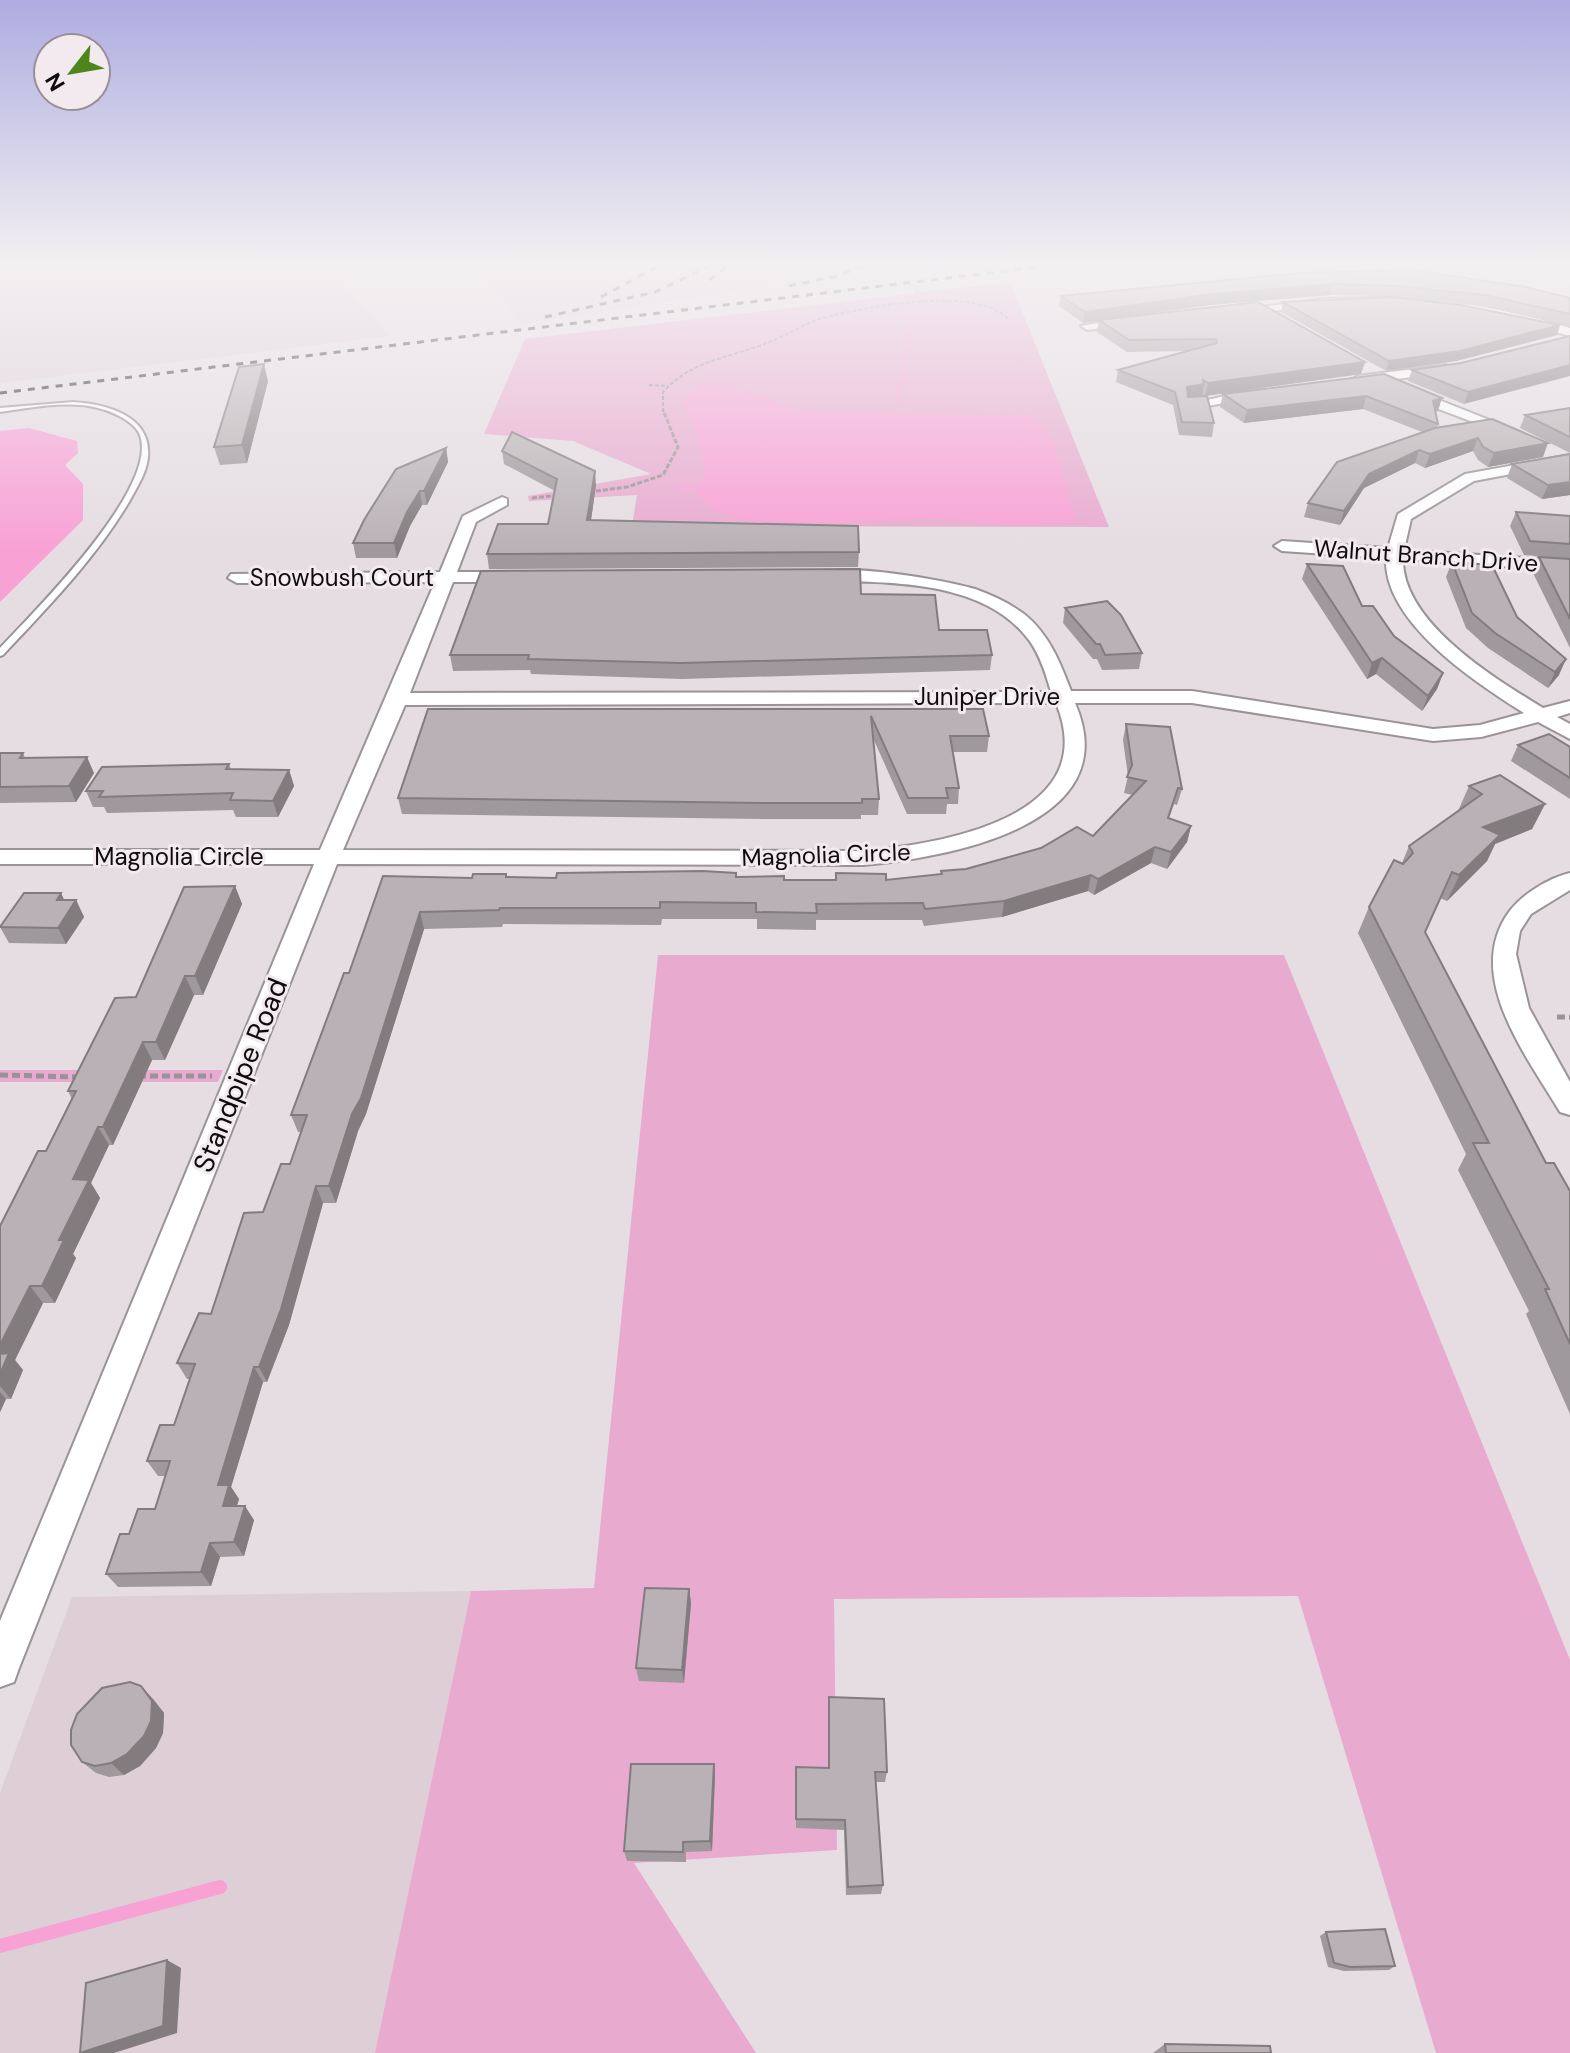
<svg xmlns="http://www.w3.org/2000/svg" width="1570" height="2053" font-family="'DM Sans',sans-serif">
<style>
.built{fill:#decfd7}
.green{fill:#e9aacf}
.water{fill:#f8a1d5}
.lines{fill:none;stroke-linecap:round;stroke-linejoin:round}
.stream-far2{stroke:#f8a1d5;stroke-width:4}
.stream-far1{stroke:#f8a1d5;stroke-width:5}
.stream{stroke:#f8a1d5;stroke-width:14}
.service-casing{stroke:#9a9397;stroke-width:4}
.minor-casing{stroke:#9a9397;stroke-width:4}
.path-far2{stroke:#999397;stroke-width:2;stroke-dasharray:4 2;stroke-linecap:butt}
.path-far1{stroke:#999397;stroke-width:3;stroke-dasharray:5 2;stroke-linecap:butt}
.path{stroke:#999397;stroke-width:5;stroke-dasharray:8 4;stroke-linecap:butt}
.service{fill:#fff;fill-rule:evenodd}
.minor{fill:#fff;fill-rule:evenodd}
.rail{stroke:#272426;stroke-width:3;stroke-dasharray:7 7;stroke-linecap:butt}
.wall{fill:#9f989c}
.shaded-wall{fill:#827c7f}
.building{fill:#b9b1b5;stroke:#827c7f;stroke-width:2}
.labels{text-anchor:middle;stroke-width:6;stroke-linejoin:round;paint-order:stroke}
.far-street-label{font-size:24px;fill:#0e0c0d;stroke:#f3eaef}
.street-label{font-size:28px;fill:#0e0c0d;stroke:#f3eaef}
</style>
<rect width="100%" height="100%" fill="#e5dde2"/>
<g class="built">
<path d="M0 263H325L390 336 0 383Z"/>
<path d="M477 263H834L752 289 521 324Z"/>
<path d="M471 1591 375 2053H0V1793L72 1597Z"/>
</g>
<g class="green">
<path d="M1010 282 1109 527 632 526 637 495 529 501 528 496 651 474 573 441 484 434 525 339Z"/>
<path d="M658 955H1284L1570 1660V2053H1436L1298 1596 834 1599 837 1850 634 1863 756 2053H375L471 1591 594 1588Z"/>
<path d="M0 1070H223L218 1082H0Z"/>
</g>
<g class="water">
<path d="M719 382 805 412 1034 416 1052 440 1076 519C1044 531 973 519 935 519 872 518 786 531 726 515 713 512 706 504 698 493L704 475 702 450 683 400 694 387Z"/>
<path d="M29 428 77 441 78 453 65 465 83 484V520L0 602V431Z"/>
</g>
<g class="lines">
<g class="stream-far2">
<path d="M927 270 934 263"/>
<path d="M914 300 918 290"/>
<path d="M898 400 896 389 902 382 912 310"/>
</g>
<path class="stream-far1" d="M677 487H699"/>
<path class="stream" d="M0 1946 220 1887"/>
<g class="service-casing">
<path id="service" d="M73 402C105 404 152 415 148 457 147 472 136 489 129 502 95 559 48 607 3 655L0 656V648C34 612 163 484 139 433 132 420 111 411 98 408 66 400 31 408 0 412V408Z"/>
</g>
<g class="minor-casing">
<g id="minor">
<path d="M1403 297C1461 301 1515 311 1570 328V336C1540 328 1511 317 1480 312 1398 298 1316 306 1234 315L1228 311 1323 299Z"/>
<path d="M1132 317 1138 321 1136 324 1087 330 1081 326Z"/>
<path d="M1446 365 1452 369 1451 372 1358 384 1351 380 1358 376Z"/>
<path d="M1256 389 1261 390V396L1192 409 1185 405Z"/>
<path d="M1404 390H1414L1522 433 1510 436 1404 396Z"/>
<path d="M1570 455V463L1474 481 1411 519 1404 550 1570 561V571L1403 559C1402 623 1496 679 1543 708L1570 701V713L1557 717 1570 724V739L1538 722 1481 737 1433 741 1192 703H1075C1129 826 945 858 863 865L337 864 19 1668 14 1682 0 1687V1621L314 864H0V850H320L435 582 237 583 228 578 231 574 440 572 463 516 502 497 507 499V505L476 522 457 572H512L521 577 512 582H453L410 693 1051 692C1046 674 1040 655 1029 640 985 581 893 582 827 581L819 576C835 560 950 581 975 589 992 595 1009 603 1024 614 1049 634 1060 662 1071 691H1192L1433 729 1480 725 1524 713C1476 683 1383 622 1386 558L1282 551 1274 546 1282 541 1388 548 1398 514 1465 474ZM1056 703C1104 818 941 844 863 851L343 850 405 705Z"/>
<path d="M1570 873V890L1531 914 1520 931 1516 954 1529 1008 1570 1082V1115L1560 1112C1527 1056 1463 976 1509 912 1522 894 1549 878 1570 873Z"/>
</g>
</g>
<g class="path-far2">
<path d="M649 385 668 386"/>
<path d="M663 412V392C692 360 729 358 767 343 786 336 803 324 823 318 863 307 979 285 1008 319"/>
</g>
<g class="path-far1">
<path d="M589 492 627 487 663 475 678 447 663 410"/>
<path d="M532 498 559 495"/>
</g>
<g class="path">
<path d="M1557 1017H1570"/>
<path d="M0 1075 80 1077"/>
<path d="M138 1076H212"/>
</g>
<use href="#service" class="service"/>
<use href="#minor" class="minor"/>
<g class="rail">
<path d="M709 280 732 263"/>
<path d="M789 286 837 276 870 263"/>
<path d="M601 297 664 263"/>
<path d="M545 317 655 292 716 263"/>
<path d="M0 393 1071 263"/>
</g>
</g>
<g class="wall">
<path d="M1301 273 1570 298V326L1481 306 1391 296 1330 295 1210 305 1114 318 1365 362 1361 374 1205 396 1214 423 1212 437 1179 435 1173 405 1116 382 1118 370 1185 351 1127 352 1097 332 1099 320 1083 323 1059 306 1061 296Z"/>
<path d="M1283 302 1557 335 1456 361 1386 371 1281 312Z"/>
<path d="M1570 336 1464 404 1408 381 1412 370 1461 363Z"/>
<path d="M1384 374 1438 411 1435 412 1438 424 1437 427 1492 419 1543 457 1488 467 1478 460 1473 451 1425 468 1415 463 1364 488 1340 525 1304 517 1308 503 1422 432 1363 409 1244 423 1220 407 1223 394Z"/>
<path d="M268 381 247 463 220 465 214 447Z"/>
<path d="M1570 408V453L1520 428 1525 415Z"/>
<path d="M446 448 448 462 427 505H422L410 526 397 558H356L353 543Z"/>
<path d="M502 451 596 485 591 520 859 552 858 567 489 569 487 554 548 524 555 491 504 464Z"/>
<path d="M1570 454V495L1542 499 1507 478 1512 464Z"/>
<path d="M1516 512 1570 516V559L1524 555 1510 526Z"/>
<path d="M1539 557 1570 559V648L1532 571Z"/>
<path d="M1452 562 1517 617 1559 675 1548 688 1488 648 1466 628 1446 577Z"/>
<path d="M1307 564 1362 606 1394 636 1443 673 1437 689 1422 711 1376 674 1367 679 1302 579Z"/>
<path d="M861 594 992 655 990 670 682 679 531 674 530 670 453 671 450 655Z"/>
<path d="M1065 608 1142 653 1139 669 1102 670 1097 659H1093L1063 623Z"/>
<path d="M428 709H983L989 736 987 752H953L959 788 958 804H947L946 814H907L873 738 879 799 878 815H861V819H762L402 814 398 798Z"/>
<path d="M1126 724 1182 789 1177 805 1174 804 1169 818 1191 826 1187 842 1167 869 1151 863 1094 895 1088 891 1002 917 924 926 922 920H816V930L757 929V919H662L661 925 503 924 502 927 424 929 366 1114 358 1131 336 1203H323L289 1325 267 1382H263L231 1487 239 1499 237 1506 254 1520 244 1556 220 1557 211 1586 118 1587 106 1574 129 1534 155 1509 166 1476H158L147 1461 174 1425 190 1379H187L177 1363 211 1314 263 1212 290 1164 302 1132H298L291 1115 349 973 383 876 472 878 506 874 507 877H737L784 880H886L941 875V871L966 869 1093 836 1133 795 1124 793 1128 776 1123 740Z"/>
<path d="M1518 745 1570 747V799L1511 761Z"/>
<path d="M0 753H23L25 758 94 773 76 802 0 803Z"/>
<path d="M229 764 231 769 289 770 294 786 278 817H236L233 810 107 813 104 807H93L86 791Z"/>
<path d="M1469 786 1545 804 1532 829 1495 844 1487 861 1447 901 1440 898 1425 932 1546 1163 1570 1191V1414L1526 1314 1529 1311 1458 1170 1466 1154 1358 933 1369 907 1402 863 1409 846 1458 811Z"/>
<path d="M235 886 242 904 203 995H194L165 1060H152L113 1145H109L91 1183 100 1198 73 1254 76 1258 55 1303H43L15 1360 23 1370 11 1399H6L0 1412V1226L46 1151 72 1099 68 1091 136 997Z"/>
<path d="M65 900H76L84 917 66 944 9 943 0 927Z"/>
<path d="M689 1589 691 1603 684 1683 639 1681 636 1668Z"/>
<path d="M829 1697 887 1772 885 1782H876L883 1885 881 1894 846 1895 844 1830 796 1828V1767L829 1768Z"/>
<path d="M153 1699 164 1713 163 1733 156 1748 140 1766 124 1775 109 1777 96 1773 82 1762Z"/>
<path d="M714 1764 715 1775 712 1851 686 1852V1862L627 1861 624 1851Z"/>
<path d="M1326 1932 1395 1966 1389 1970 1344 1971 1328 1967 1320 1936Z"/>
<path d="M1165 2044 1271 2053H1153Z"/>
</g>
<g class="shaded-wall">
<path d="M1333 284 1330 295 1210 305 1083 323 1085 312 1212 294Z"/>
<path d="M1560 325 1557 335 1456 361 1386 371 1389 361Z"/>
<path d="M1365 362 1361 374 1205 396 1208 383Z"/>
<path d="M264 364 268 381 247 463 242 445Z"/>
<path d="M1570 365V376L1464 404 1468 392Z"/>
<path d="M1204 384 1202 397 1185 400 1187 387Z"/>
<path d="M1366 396 1363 409 1244 423 1247 410Z"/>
<path d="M1442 398 1438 411 1429 413 1433 401Z"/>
<path d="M1478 438 1473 451 1425 468 1430 454Z"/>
<path d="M1548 443 1543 457 1488 467 1494 453Z"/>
<path d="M446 448 448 462 427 505 424 491Z"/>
<path d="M1419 450 1415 463 1364 488 1340 525 1344 511 1369 474Z"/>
<path d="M595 471 596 485 589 534 587 520Z"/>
<path d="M1570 482V495L1542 499 1548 485Z"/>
<path d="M420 491 422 505 410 526 397 558 394 543 407 512Z"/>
<path d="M1382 658 1376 674 1367 679 1372 663Z"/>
<path d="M1566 659 1559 675 1548 688 1555 672Z"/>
<path d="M1443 673 1437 689 1422 711 1428 696Z"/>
<path d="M87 757 94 773 76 802 69 786Z"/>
<path d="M289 770 294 786 278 817 273 801Z"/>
<path d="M1545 804 1532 829 1495 844 1487 861 1447 901 1483 827Z"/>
<path d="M1191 826 1187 842 1167 869 1171 852Z"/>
<path d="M1155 847 1151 863 1094 895 1098 879Z"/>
<path d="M1091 875 1088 891 1002 917 1004 901Z"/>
<path d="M235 886 242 904 203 995 195 976Z"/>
<path d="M61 893 69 910 76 900 84 917 66 944 58 928 57 900Z"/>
<path d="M420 912 424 929 366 1114 358 1131 336 1203 329 1186 352 1114Z"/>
<path d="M185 976 194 995 165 1060 156 1042Z"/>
<path d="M143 1042 152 1060 113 1145 103 1127Z"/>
<path d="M98 1127 109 1145 91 1183 100 1198 73 1254 76 1258 55 1303 42 1286 59 1240 73 1179Z"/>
<path d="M316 1186 323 1203 289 1325 267 1382 259 1367Z"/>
<path d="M30 1286 43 1303 15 1360 23 1370 11 1399 0 1386V1345Z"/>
<path d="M254 1367 263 1382 231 1487 239 1499 232 1520 223 1506 218 1485Z"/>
<path d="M0 1392 6 1399 0 1412Z"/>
<path d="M245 1506 254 1520 244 1556 234 1542Z"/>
<path d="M210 1543 220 1557 211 1586 201 1572Z"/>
<path d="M689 1589 691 1603 684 1683 682 1670Z"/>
<path d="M141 1686 153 1699 164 1713 163 1733 156 1748 140 1766 124 1775 111 1763Z"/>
<path d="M714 1764 715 1775 712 1851 710 1841Z"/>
<path d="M167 1960 181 1968 177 2033 114 2053H80Z"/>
</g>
<g class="building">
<path d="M1412 270 1526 287 1570 298V314L1485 295 1395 286 1333 284 1212 294 1085 312 1061 296 1301 273Z"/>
<path d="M1393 297 1461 305 1560 325 1460 351 1389 361 1283 302Z"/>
<path d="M1258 302 1365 362 1208 383 1203 380 1204 384 1187 387 1188 397 1207 396 1214 423 1182 422 1175 392 1118 370 1217 343 1216 339 1129 340 1099 320Z"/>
<path d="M1570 336V365L1468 392 1412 370 1461 363Z"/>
<path d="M264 364 242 445 214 447 239 367Z"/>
<path d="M1384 374 1442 398 1433 401 1438 424 1366 396 1247 410 1223 394Z"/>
<path d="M1570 408V437L1525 415Z"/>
<path d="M1492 419 1548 443 1494 453 1483 447 1478 438 1430 454 1419 450 1369 474 1344 511 1308 503 1337 462 1435 428Z"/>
<path d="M512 432 595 471 587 520 858 526 859 552 487 554 498 524H548L557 479 502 451Z"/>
<path d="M446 448 424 491H420L407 512 394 543H353L364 520 396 469Z"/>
<path d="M1570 454V482L1548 485 1512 464Z"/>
<path d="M1516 512 1570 516V544L1530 541Z"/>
<path d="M1539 557 1570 559V619Z"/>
<path d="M1452 562 1492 565 1517 617 1566 659 1555 672 1495 633 1472 613Z"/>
<path d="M1307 564 1343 566 1362 606H1373L1394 636 1443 673 1428 696 1382 658 1372 663Z"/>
<path d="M860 569 861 594 935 595 939 630H987L992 655 681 663 528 659 529 655H450L481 571Z"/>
<path d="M1107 601 1121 615 1142 653 1105 655 1100 644H1096L1065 608Z"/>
<path d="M428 709H983L989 736H950L959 788H946L948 798H908L871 716 879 799H862V803H762L398 798Z"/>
<path d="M1126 724 1170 727 1182 789 1178 788 1168 818 1191 826 1171 852 1155 847 1098 879 1091 875 1004 901 925 909 923 903 816 904 817 913 756 912V903L660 902V908H500L499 910 420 912 361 1098 352 1114 329 1186H316L281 1309 259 1367H254L218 1485H229L223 1506H245L234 1542 210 1543 201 1572 106 1574 120 1534H129L138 1509H155L170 1461H147L160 1425H174L195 1364 177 1363 199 1313 211 1314 244 1213 263 1212 281 1164H290L307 1115H291L344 973H349L383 876 472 878 473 874H506V877L556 878 557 873 703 871 736 873V877L784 876V880H836V873L886 874V880L942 874 941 871 966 869 1041 848 1077 827 1093 836 1146 781 1127 777 1132 765Z"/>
<path d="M1549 734 1570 747V778L1518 745Z"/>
<path d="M0 753H23L20 758 87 757 69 786 0 787Z"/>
<path d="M229 764 226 769 289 770 273 801 230 800 233 793 99 797 103 791H86L102 767Z"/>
<path d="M1500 775 1545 804 1483 827 1500 835 1459 875 1452 872 1425 932 1546 1163H1554L1570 1191V1344L1545 1289H1549L1473 1143H1489L1369 907 1394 860 1403 864 1413 853 1409 846 1482 794 1469 786Z"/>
<path d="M235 886 195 976H185L156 1042H143L103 1127H98L73 1179 89 1180 59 1240H64L42 1286H30L0 1345V1226L38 1151H46L76 1091H68L115 998 136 997 184 887Z"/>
<path d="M24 893H61L57 900H76L58 928 0 927Z"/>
<path d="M9 1353 0 1374V1354Z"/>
<path d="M645 1588 689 1589 682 1670 636 1668Z"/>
<path d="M130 1682 141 1686 152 1701 151 1721 144 1736 127 1754 111 1763 95 1766 82 1762 71 1745V1730L77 1714 102 1688Z"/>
<path d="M829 1697 884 1699 887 1772H875L883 1885 848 1887 845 1820 796 1819V1767L829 1768Z"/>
<path d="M631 1764H714L710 1841 683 1842V1852L624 1851Z"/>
<path d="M1385 1929 1395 1966 1350 1967 1334 1963 1326 1932Z"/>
<path d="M167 1960 163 2026 80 2053 86 1983Z"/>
<path d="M1165 2044 1270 2046 1271 2053H1166Z"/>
</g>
<linearGradient id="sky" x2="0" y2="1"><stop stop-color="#aeace0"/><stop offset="0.48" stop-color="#f3f0f2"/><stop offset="1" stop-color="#f3f0f2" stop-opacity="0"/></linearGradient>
<rect width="1570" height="550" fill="url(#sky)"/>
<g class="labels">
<g class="far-street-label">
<text transform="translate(1426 556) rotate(4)" y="8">Walnut Branch Drive</text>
<text x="342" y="586">Snowbush Court</text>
<text x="987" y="705">Juniper Drive</text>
<text transform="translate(826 855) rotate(-2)" y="8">Magnolia Circle</text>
<text x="179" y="865">Magnolia Circle</text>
</g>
<g class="street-label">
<text transform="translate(240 1075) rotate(-68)" y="10">Standpipe Road</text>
</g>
</g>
<g transform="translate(72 72) rotate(239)"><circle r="38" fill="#f3eaef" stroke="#979195" stroke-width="2"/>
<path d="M0-6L14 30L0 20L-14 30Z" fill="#4f851d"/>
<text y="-12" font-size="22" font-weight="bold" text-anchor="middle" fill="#0e0c0d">N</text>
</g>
</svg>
